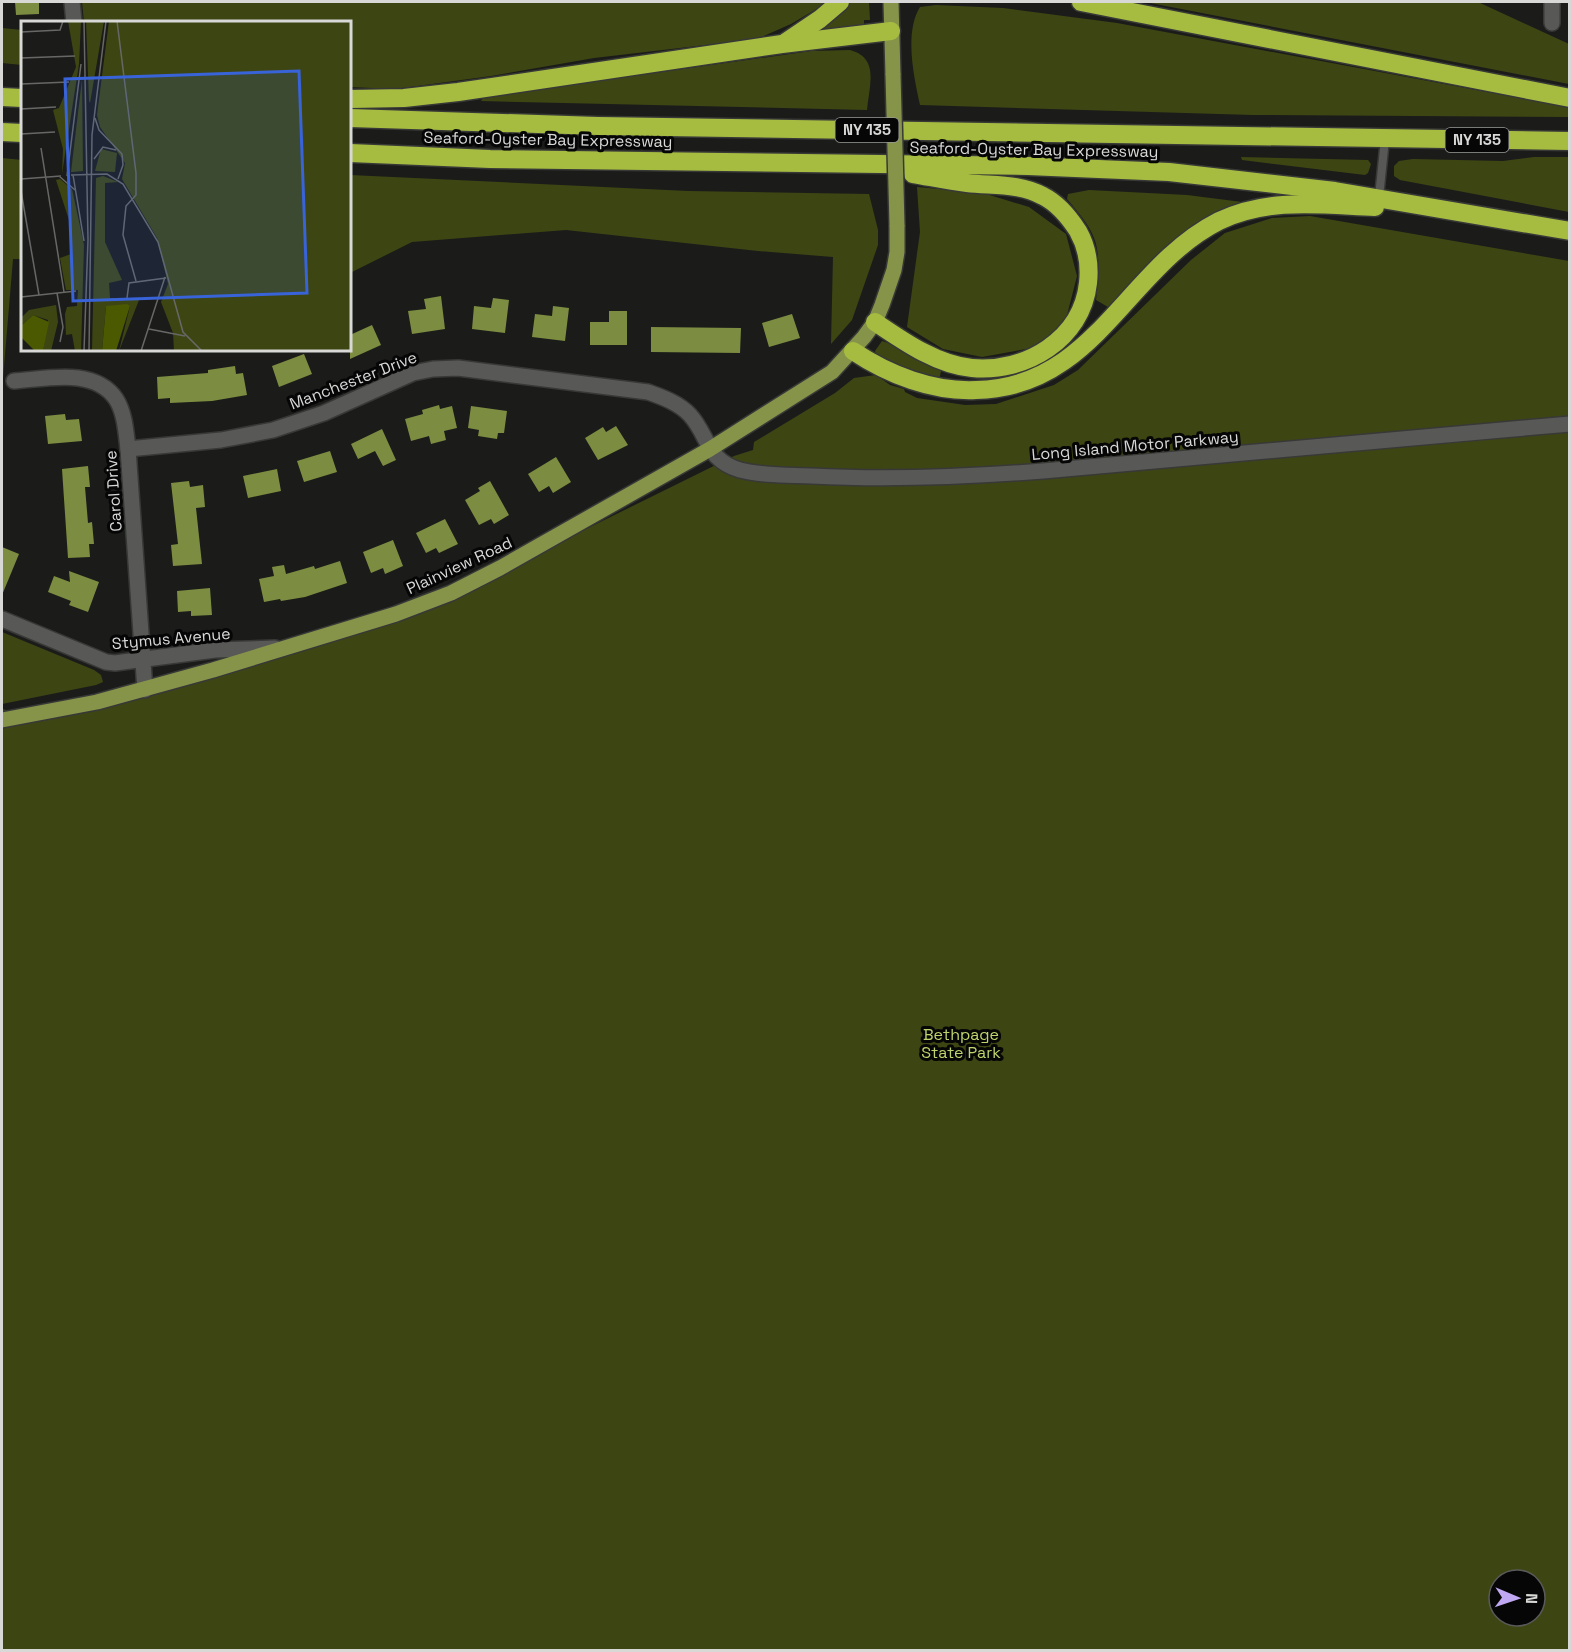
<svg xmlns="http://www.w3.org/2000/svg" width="1571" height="1652" font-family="'Space Grotesk',sans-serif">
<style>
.green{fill:#3d4613;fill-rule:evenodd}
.building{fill:#7c8c40}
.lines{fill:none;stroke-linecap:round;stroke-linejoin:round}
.service-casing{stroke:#383937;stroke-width:11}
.minor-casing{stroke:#383937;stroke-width:18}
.primary-casing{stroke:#383937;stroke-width:18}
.motorway-casing{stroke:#383937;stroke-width:21}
.service{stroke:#585956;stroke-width:8}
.minor{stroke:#585956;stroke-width:15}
.primary{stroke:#869449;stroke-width:15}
.motorway{stroke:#a5bc41;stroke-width:18}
.primary-bridge-casing{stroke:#383937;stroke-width:18;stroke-linecap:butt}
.primary-bridge{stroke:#869449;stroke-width:15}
.labels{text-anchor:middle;stroke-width:6;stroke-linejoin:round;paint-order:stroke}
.shield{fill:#060606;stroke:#999a98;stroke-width:1.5}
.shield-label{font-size:15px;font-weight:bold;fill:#d8d9d7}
.street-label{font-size:16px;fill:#d8d9d7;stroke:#060606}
.park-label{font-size:16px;fill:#bed46c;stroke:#060606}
.inset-road{fill:none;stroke:#676866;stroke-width:1.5}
.view{fill:#3963d8;fill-opacity:0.15;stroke:#3963d8;stroke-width:3}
.inset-edge{fill:none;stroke:#d8d9d7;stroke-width:3}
</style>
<rect width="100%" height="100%" fill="#1b1c1a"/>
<g class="green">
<path d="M82 2H828L791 24 757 39 594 58 491 76 395 89 350 87V22H84Z"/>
<path d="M849 2H869L870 20H864V28L815 34 837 17Z"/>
<path d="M1145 2H1478L1569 44V84Z"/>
<path d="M936 5 1003 8 1117 23 1567 107 1569 109V117L1253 115 920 105C914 77 904 33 920 7Z"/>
<path d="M2 28 22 30V65L2 63Z"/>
<path d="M850 50C880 58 869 86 867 110L481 101 483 98 527 91 811 51Z"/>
<path d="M1241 157 1368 160 1371 164 1368 173 1365 175 1242 160Z"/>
<path d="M1534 157H1569V212L1400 180 1394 176V166L1399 161 1413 159 1503 161Z"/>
<path d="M2 158 22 160V259H13L2 390Z"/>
<path d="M350 175 688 191 869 194 878 230V245L852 320 831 344 833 257 758 251 566 230 412 242 350 273Z"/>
<path d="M917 187 983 193 1029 207 1066 234 1077 276 1066 319 1037 347 982 357 943 349 907 327 920 232Z"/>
<path d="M1089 190 1187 195 1242 202 1181 234 1108 307 1096 300C1098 282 1101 255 1094 238 1089 224 1077 211 1067 199L1068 194Z"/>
<path d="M1310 216 1569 261V1650H2V709L28 715 424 609 734 456 753 450 754 442 835 393 854 378 876 375 890 385 904 389 905 392 917 398 965 405 996 404 1054 385 1078 370 1191 260 1225 233 1272 218ZM1499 1580H1535V1616H1499Z"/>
<path d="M882 341 888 343 941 371 939 381 921 377 876 356 875 351Z"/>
<path d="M2 632 94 670 101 675 103 682 96 685 2 704Z"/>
</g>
<g class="building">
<path d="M15 2H39V14L16 15Z"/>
<path d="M441 296 445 329 412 334 408 311 426 309 424 299Z"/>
<path d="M493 298 509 300 505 333 472 329 474 306 491 308Z"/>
<path d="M553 306 569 308 565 341 532 337 535 314 552 316Z"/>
<path d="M609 311H627V345H590V322H609Z"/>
<path d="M792 314 800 338 769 347 762 323Z"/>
<path d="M372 325 381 345 350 359V335Z"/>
<path d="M651 327 741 328 740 353 651 352Z"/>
<path d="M304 354 312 374 279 387 272 366Z"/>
<path d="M235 366 236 374 243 373 247 395 212 401 170 403V398L158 399 157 377 208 373V370Z"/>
<path d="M439 405 440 409 452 406 457 428 444 431 446 440 431 444 429 436 411 441 405 419 423 414 422 410Z"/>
<path d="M471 406 507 411 504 433H498L497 439 478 436 479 430 468 428Z"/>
<path d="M65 414 66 420 79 419 82 441 48 444 45 416Z"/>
<path d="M616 426 628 445 598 460 585 438 603 427 606 432Z"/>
<path d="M382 429 396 460 383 466 375 451 358 459 351 444Z"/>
<path d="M330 451 337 472 304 482 297 461Z"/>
<path d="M556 457 571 482 553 493 549 486 539 492 528 474Z"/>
<path d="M88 466 90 487H85L88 523 92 522 94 544H89L90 557 68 558 62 469Z"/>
<path d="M277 469 281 491 248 498 243 476Z"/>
<path d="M189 481 190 487 203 485 205 507 196 508 202 564 173 566 171 545 178 544 171 483Z"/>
<path d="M490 481 509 515 494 524 491 519 479 525 465 500 480 491 478 488Z"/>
<path d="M445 519 458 544 439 553 436 548 426 553 416 533Z"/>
<path d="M393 540 403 566 385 574 383 568 371 573 363 552Z"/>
<path d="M2 547 19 554 2 595Z"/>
<path d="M340 561 347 583 305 597 281 601 280 599 264 602 259 579 274 576 272 567 284 565 286 574 314 566 315 569Z"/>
<path d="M69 571 99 582 88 612 69 605 71 601 48 592 54 576 70 582Z"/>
<path d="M210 588 212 615 191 616V611L178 612 177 591Z"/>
</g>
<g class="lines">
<g class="service-casing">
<path id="service" d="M1379 197 1385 139"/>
</g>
<g class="minor-casing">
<g id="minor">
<path d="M72 2 74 22"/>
<path d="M1552 23V2"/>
<path d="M14 381C46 379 94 367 116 399 125 413 126 433 128 449L145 690"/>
<path d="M128 449 221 440 273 430 324 413 413 373 433 369 458 368 648 392C662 397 679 403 690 415 709 436 706 460 740 470 763 476 789 475 812 476 889 480 966 477 1043 471 1218 457 1394 439 1570 424"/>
<path d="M2 619 106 662 115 663 215 650 275 648"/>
</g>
</g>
<g class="primary-casing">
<g id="primary">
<path d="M891 2 893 75"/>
<path d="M2 720 97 702 213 670 396 614 451 593 500 568 710 449 832 372 864 337 875 322 882 305 894 270 897 252V225"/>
</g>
</g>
<g class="motorway-casing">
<g id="motorway">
<path d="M1081 2 1570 98"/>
<path d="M786 42 820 19 840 2"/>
<path d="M2 97 22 98"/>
<path d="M350 99 404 98 458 92 782 44 891 31"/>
<path d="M350 118 598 126 1570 141"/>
<path d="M2 132 22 133"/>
<path d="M350 153 490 159 1028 166 1169 172 1335 191 1570 231"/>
<path d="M875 322C903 341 937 365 972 368 1026 373 1082 339 1088 283 1090 265 1087 247 1078 231 1069 217 1057 203 1043 196 1019 183 993 186 967 183 949 181 931 177 913 174"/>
<path d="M853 351C889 375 933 392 976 390 1095 388 1126 268 1219 221 1269 197 1322 205 1375 207"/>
</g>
</g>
<use href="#service" class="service"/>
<use href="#minor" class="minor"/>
<use href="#primary" class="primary"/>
<use href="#motorway" class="motorway"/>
<g class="primary-bridge-casing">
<path id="primary-bridge" d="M893 75 897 225"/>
</g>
<use href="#primary-bridge" class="primary-bridge"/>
</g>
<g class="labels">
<g class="shield">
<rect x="835.5" y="118" width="63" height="24" rx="4.5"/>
<rect x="1445.5" y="128" width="63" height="24" rx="4.5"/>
</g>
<g class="shield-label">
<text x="867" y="135">NY 135</text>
<text x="1477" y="145">NY 135</text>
</g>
<g class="street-label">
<text transform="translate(548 139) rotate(1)" y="6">Seaford-Oyster Bay Expressway</text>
<text transform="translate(1034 149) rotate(1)" y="6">Seaford-Oyster Bay Expressway</text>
<text transform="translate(353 380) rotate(-21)" y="6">Manchester Drive</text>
<text transform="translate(1135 445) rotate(-5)" y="6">Long Island Motor Parkway</text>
<text transform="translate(113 491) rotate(-94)" y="6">Carol Drive</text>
<text transform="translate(459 565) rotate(-25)" y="6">Plainview Road</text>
<text transform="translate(171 638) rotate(-5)" y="6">Stymus Avenue</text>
</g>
<g class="park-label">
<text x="961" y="1040">Bethpage<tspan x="961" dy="18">State Park</tspan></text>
</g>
</g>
<g transform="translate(21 21)">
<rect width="330" height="330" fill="#1b1c1a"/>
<path d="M47 0H60L58 43 41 153 42 128 32 89 38 87 55 46ZM65 0H83L69 82 68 80ZM88 0H330V330H153L152 312 140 281 147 263 136 217 101 158 104 142 79 106 76 94ZM61 58 62 150 52 151H50ZM80 128 96 132 94 151 74 150ZM82 155 97 161 84 162V221L101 259 88 262 89 277 118 279 98 330 109 285H85L81 330H71L75 157ZM39 158 51 168 63 224 60 330H54L51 313 45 314 44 293 46 286 56 285 57 269H45L39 237 50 233 48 199 35 159ZM35 284 37 301 30 330H22L27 299 12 294 0 305V297L8 289Z" fill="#3d4613"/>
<path d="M106 283 109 285 95 330H81L85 285ZM12 294 28 301 22 330H14L0 316V305Z" fill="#4b5901"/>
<path class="inset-road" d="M96 0 115 152V174L105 185 102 214 115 260M0 11 39 9 42 0M0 37 54 35M0 63 48 61M0 88 35 86M74 97 78 109 101 133 102 144 97 158M0 113 34 111M20 127 43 271M73 138 82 126 95 129M50 154 86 153 102 163 137 221 162 311 181 330M52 154 63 220M38 155 54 169M46 155 60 43M0 158 40 155M0 170 18 274M36 272 42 306 39 321M0 276 55 270M106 277 108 262 145 257M128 308 164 315M63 330 67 219 63 0M68 330 71 114 85 0M120 330 144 256"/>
<path class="view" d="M278 50 286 272 52 280 44 58Z"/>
<rect width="330" height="330" class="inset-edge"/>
</g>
<rect width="1571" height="1652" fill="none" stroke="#d8d9d7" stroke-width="6"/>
<g transform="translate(1517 1598) rotate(92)"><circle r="28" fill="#060606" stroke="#5a5a5a" stroke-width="1.5"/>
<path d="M0-4.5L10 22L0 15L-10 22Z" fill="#c1a8f3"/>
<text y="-9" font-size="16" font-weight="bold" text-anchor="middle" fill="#d8d9d7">N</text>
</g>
</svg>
